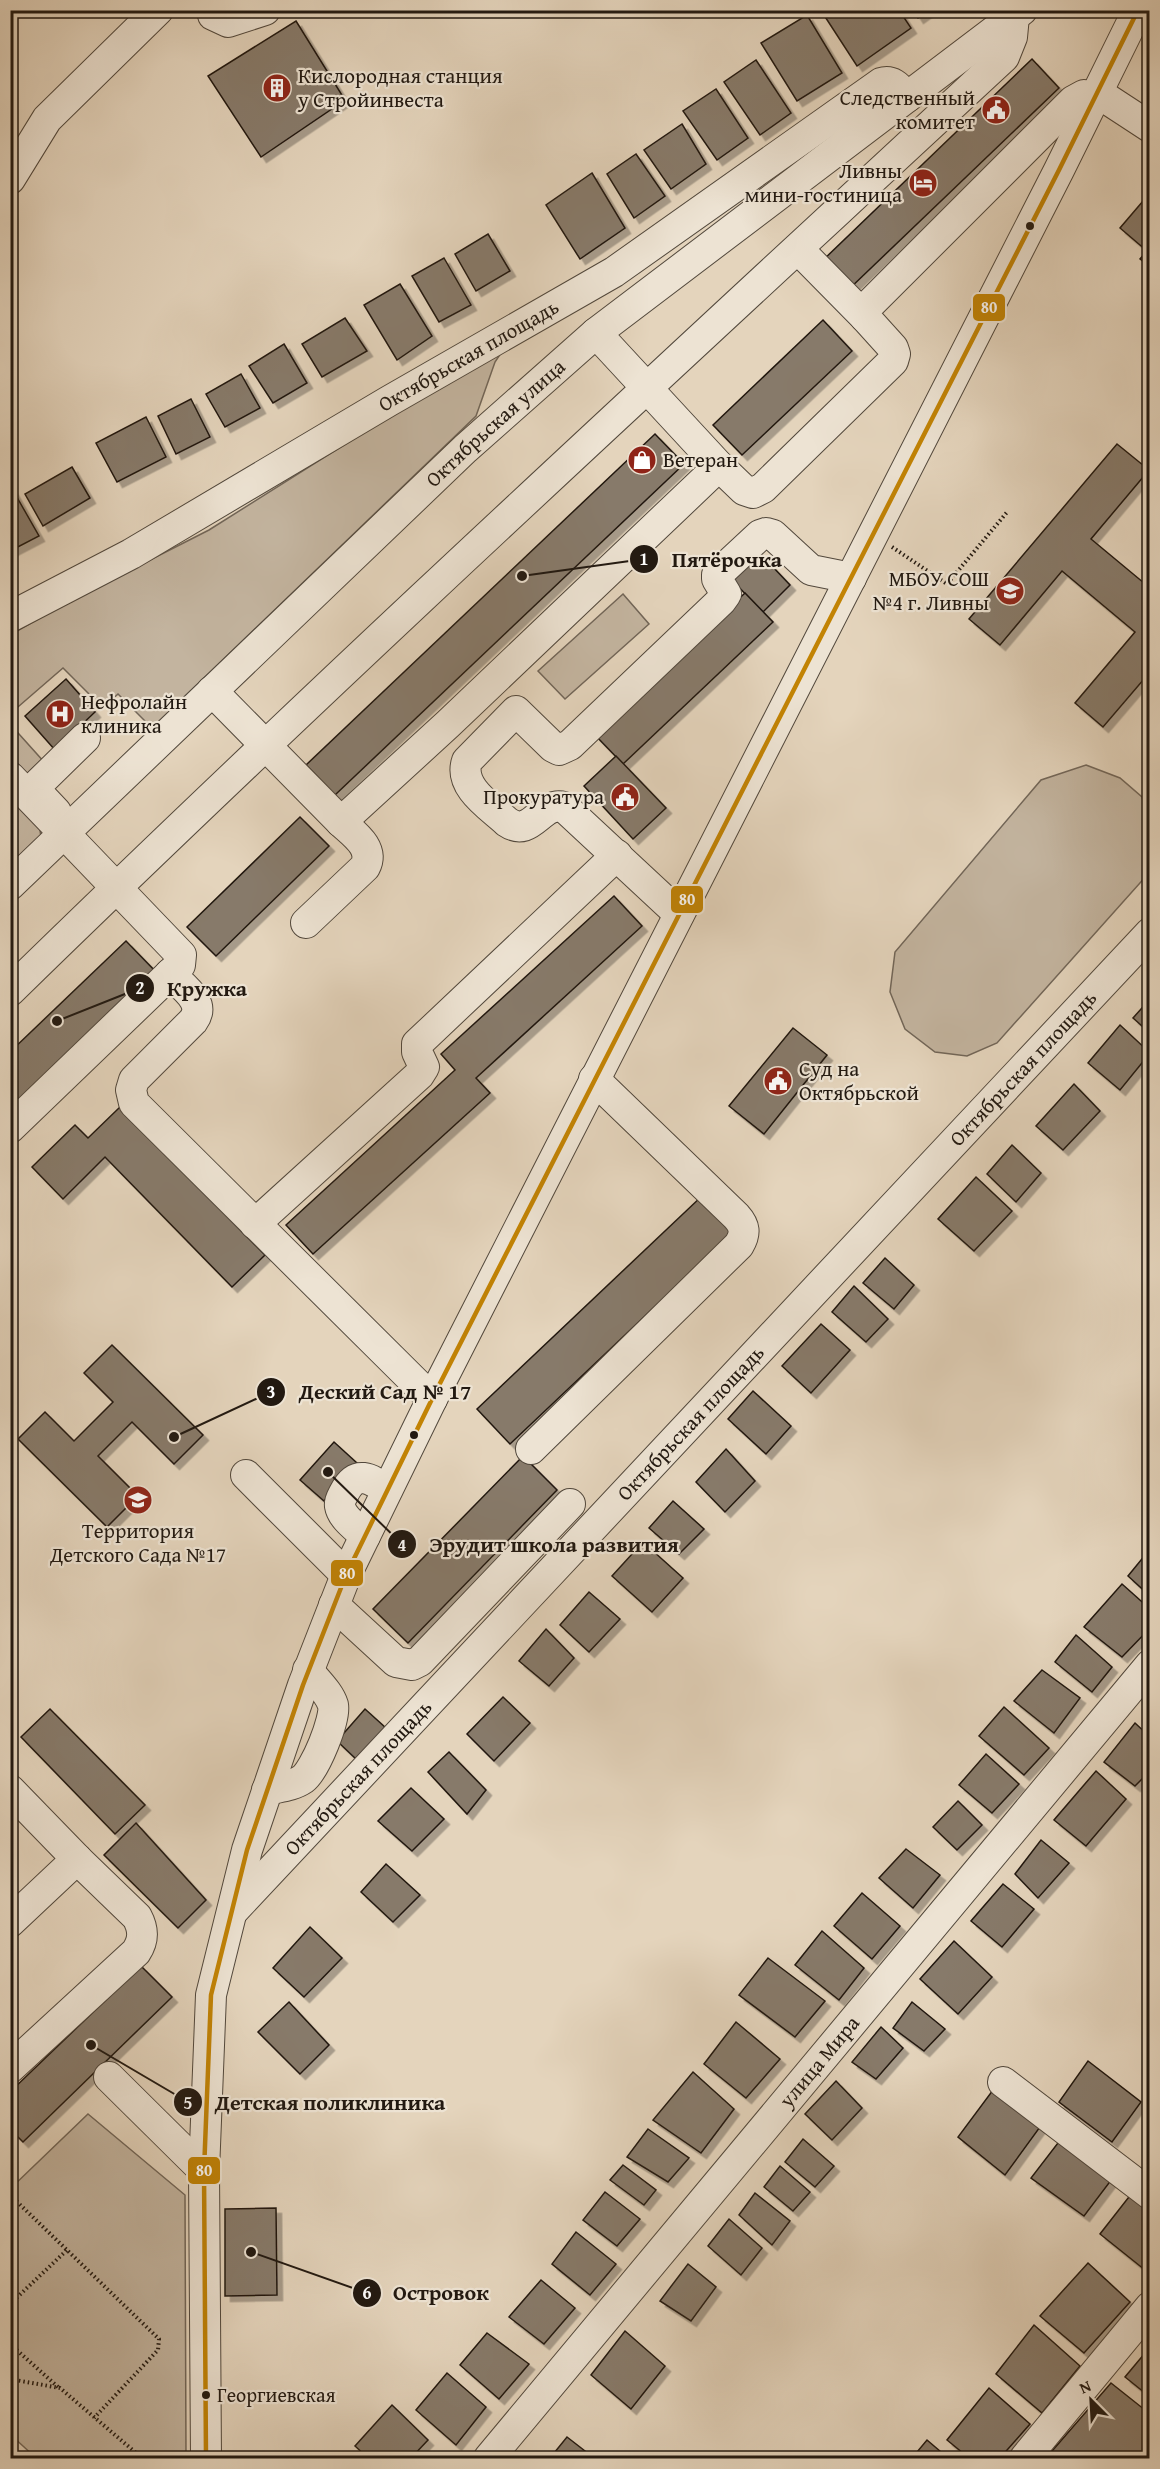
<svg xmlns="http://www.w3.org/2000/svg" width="1160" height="2469" font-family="'Gentium Book Plus',serif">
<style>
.green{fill:#c3b49f;stroke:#726658;stroke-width:1.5}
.building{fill:#877a6a;stroke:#221911;stroke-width:1.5;filter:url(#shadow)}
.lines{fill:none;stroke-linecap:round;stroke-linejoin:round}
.minor-casing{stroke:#52483c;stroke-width:32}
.path{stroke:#221911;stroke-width:4;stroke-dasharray:1.5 3;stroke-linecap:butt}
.minor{stroke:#ede3d3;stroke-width:30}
.bus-1-casing{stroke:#ede3d3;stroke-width:9}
.bus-1{stroke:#c28304;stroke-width:4.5}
.bus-dot{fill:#221911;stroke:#ede3d3;stroke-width:2}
.labels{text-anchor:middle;stroke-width:4.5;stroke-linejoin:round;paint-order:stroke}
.bus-label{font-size:20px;fill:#221911;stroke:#ede3d3;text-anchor:start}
.poi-label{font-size:21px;fill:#221911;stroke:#ede3d3;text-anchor:start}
.street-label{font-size:21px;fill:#221911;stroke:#ede3d3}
.leader{fill:none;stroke:#221911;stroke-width:2}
.callout-dot{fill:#221911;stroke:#ede3d3;stroke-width:2}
.mark-label{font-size:18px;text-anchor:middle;font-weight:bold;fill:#fff}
.callout-label{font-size:22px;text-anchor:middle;font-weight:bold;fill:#221911;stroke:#ede3d3;stroke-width:4.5;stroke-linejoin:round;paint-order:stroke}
.line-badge{stroke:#ede3d3;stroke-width:2}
.badge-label{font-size:16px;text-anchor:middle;font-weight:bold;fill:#fff}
</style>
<defs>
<filter id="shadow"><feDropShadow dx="5.5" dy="5.5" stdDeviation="0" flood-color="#0004"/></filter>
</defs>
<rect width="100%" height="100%" fill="#e4d4bc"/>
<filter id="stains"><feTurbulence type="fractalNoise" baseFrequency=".00333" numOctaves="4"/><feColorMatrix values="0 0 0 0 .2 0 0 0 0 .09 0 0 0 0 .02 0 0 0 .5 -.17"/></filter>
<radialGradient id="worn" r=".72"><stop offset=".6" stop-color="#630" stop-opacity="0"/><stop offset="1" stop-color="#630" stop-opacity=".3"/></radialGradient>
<g class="green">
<path d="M496 349 503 350 495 362 476 416 152 728 118 694 103 708 63 668 11 713 10 635 71 600 209 530Z"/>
<path d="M623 594 649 624 565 699 538 671Z"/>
<path d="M10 724 45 763 25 780 11 765Z"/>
<path d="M1086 765 1120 778 1142 797 1149 820 1148 874 997 1043 967 1056 935 1052 905 1029 890 992 895 952 1041 780Z"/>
<path d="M11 795 39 824 41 837 11 866Z"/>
<path d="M88 2114 185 2195 186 2458H36L11 2435V2188Z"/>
</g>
<g class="building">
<path d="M824 10H899L911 28 857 66 822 12Z"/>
<path d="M913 10H929L918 18Z"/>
<path d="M807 15 842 73 797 101 761 43Z"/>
<path d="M296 21 345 100 261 157 208 76Z"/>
<path d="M1032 59 1059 88 846 292 819 264Z"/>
<path d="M756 60 791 113 760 135 724 82Z"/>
<path d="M716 89 748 138 717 160 683 111Z"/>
<path d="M682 124 706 164 671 189 644 150Z"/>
<path d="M636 154 665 196 634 218 607 174Z"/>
<path d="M592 173 625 228 580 259 546 205Z"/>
<path d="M1149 194H1150V267L1140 259 1147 251 1120 228Z"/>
<path d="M488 234 510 271 476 291 455 254Z"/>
<path d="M444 258 471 305 439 322 412 276Z"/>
<path d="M400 284 432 336 397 360 364 305Z"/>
<path d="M345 318 367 351 322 377 302 344Z"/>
<path d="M823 320 852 351 742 455 713 425Z"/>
<path d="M284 344 307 383 273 403 249 366Z"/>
<path d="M241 374 260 408 225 427 206 394Z"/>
<path d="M191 399 210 437 176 454 158 416Z"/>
<path d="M146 417 166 457 117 482 96 443Z"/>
<path d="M655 434 684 464 335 795 306 765Z"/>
<path d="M1117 444 1149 470 1091 539 1150 588V672L1103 727 1075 703 1135 632 1062 571 1000 645 969 619Z"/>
<path d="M72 467 90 498 43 526 25 494Z"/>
<path d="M10 485 39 536 12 550 10 547Z"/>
<path d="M754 547 790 585 763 612 726 574Z"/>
<path d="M745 593 773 622 623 764 595 735Z"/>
<path d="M66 679 95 712 55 750 25 716Z"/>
<path d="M616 756 666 808 633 839 584 786Z"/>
<path d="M300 817 329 846 216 956 187 927Z"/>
<path d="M614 896 642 926 476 1078 490 1093 313 1254 286 1225 455 1070 441 1054Z"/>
<path d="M126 941 158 974 10 1116V1052Z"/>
<path d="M1150 999V1033L1133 1018Z"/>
<path d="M1120 1025 1150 1053 1120 1090 1088 1063Z"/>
<path d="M793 1028 827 1055 764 1134 729 1106Z"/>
<path d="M1074 1084 1100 1111 1063 1150 1036 1126Z"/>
<path d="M120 1107 265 1255 232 1287 105 1157 63 1199 32 1167 75 1125 88 1138Z"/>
<path d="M1012 1145 1041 1173 1016 1202 987 1174Z"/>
<path d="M976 1177 1012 1211 974 1251 938 1219Z"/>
<path d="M703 1195 736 1230 510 1444 477 1409Z"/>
<path d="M885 1258 914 1285 894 1309 863 1283Z"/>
<path d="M854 1286 888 1319 866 1342 832 1312Z"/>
<path d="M821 1324 850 1350 811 1393 782 1366Z"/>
<path d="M112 1345 203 1435 174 1464 132 1422 98 1456 138 1496 107 1527 18 1439 45 1412 74 1441 113 1402 84 1373Z"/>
<path d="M753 1391 791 1426 766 1454 728 1419Z"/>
<path d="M334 1442 357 1463 324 1501 300 1480Z"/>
<path d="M726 1449 755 1481 725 1512 696 1482Z"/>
<path d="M523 1456 557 1490 408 1643 373 1609Z"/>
<path d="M673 1501 704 1529 679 1554 649 1528Z"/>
<path d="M643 1542 683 1578 652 1612 612 1576Z"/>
<path d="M1150 1549V1596L1128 1576Z"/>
<path d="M1122 1584 1150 1609V1628L1122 1657 1084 1627Z"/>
<path d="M589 1592 620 1619 589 1652 560 1625Z"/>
<path d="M546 1629 574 1658 549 1686 519 1661Z"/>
<path d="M1076 1635 1112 1667 1092 1692 1055 1662Z"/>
<path d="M1042 1670 1080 1698 1054 1733 1014 1701Z"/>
<path d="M503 1697 530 1723 494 1761 467 1734Z"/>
<path d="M1150 1703V1716L1143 1711Z"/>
<path d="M1004 1707 1049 1748 1024 1775 979 1736Z"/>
<path d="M50 1709 145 1805 115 1834 21 1737Z"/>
<path d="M365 1709 386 1728 357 1760 337 1741Z"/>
<path d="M1135 1723 1150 1737V1771L1135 1786 1104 1762Z"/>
<path d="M449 1752 486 1790 467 1814 428 1772Z"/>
<path d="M986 1754 1019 1784 992 1813 959 1785Z"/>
<path d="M1096 1771 1126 1799 1086 1846 1054 1820Z"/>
<path d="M411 1788 444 1819 412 1851 378 1821Z"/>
<path d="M958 1801 982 1825 957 1850 933 1827Z"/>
<path d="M136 1823 206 1900 178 1928 104 1855Z"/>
<path d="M1041 1840 1069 1863 1038 1898 1015 1874Z"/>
<path d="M906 1849 940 1875 913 1908 879 1878Z"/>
<path d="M386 1864 420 1895 393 1922 361 1892Z"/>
<path d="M1003 1884 1034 1909 1002 1947 971 1921Z"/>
<path d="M862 1893 900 1926 872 1959 834 1926Z"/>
<path d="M310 1927 342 1958 304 1997 273 1968Z"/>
<path d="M822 1931 864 1968 839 2000 795 1965Z"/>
<path d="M954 1941 992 1977 958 2014 920 1979Z"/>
<path d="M768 1958 825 2001 795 2037 739 1995Z"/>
<path d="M141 1966 172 1997 23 2142 10 2129V2092Z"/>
<path d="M289 2002 329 2045 300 2074 258 2032Z"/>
<path d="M912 2002 945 2029 924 2051 893 2028Z"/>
<path d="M736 2022 780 2059 746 2098 704 2064Z"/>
<path d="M881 2027 903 2048 876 2079 852 2062Z"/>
<path d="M1088 2061 1141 2102 1112 2142 1059 2102Z"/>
<path d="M693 2072 734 2109 701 2153 653 2120Z"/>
<path d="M836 2081 862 2108 832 2140 805 2114Z"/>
<path d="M993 2090 1040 2127 1005 2175 958 2137Z"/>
<path d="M648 2129 689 2158 668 2182 627 2157Z"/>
<path d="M803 2139 834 2166 815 2187 785 2162Z"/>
<path d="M1061 2139 1112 2179 1084 2216 1031 2178Z"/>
<path d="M623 2165 656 2190 644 2205 610 2180Z"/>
<path d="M780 2166 810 2192 793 2211 764 2187Z"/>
<path d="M605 2192 640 2219 617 2246 583 2220Z"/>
<path d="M755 2193 790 2221 772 2245 739 2215Z"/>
<path d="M1132 2193 1150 2207V2274L1100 2234Z"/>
<path d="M276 2208 277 2295 225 2296V2209Z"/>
<path d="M729 2219 762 2248 741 2275 708 2246Z"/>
<path d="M576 2232 616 2264 590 2295 552 2264Z"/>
<path d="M1088 2263 1130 2302 1084 2353 1040 2316Z"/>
<path d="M688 2264 716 2287 691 2321 660 2301Z"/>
<path d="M541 2280 575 2308 544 2344 509 2317Z"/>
<path d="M1034 2325 1080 2366 1042 2413 996 2374Z"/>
<path d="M625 2331 665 2366 631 2409 591 2375Z"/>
<path d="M487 2333 529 2364 499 2399 460 2365Z"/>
<path d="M1150 2347V2397L1125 2377Z"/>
<path d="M447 2373 486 2407 456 2445 416 2410Z"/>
<path d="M1111 2383 1150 2414V2458H1046Z"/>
<path d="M989 2388 1030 2424 1000 2458H969L947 2440Z"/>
<path d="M392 2405 428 2440 411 2458H368L355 2446Z"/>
<path d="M567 2437 594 2458H550Z"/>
<path d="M927 2440 948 2458H912Z"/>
</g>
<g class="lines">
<g class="minor-casing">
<g id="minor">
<path d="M212 10 213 15 228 22 265 10"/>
<path d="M1098 93 1150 127"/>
<path d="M10 179 47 119 158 10"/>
<path d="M798 249 865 317"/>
<path d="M596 333 719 466"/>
<path id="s1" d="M10 617 131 554 389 401 614 272 881 83C893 79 899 88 907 97"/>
<path d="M212 691 341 822 448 724 719 466 744 490 753 493 763 488 893 361 895 354 893 348 865 317 867 307 1073 101 1084 95 1096 99"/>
<path d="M10 777 181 955 180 965 170 974C183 987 207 1002 193 1021L134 1080 131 1090 134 1103 432 1399"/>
<path d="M56 812 39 794 38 784 85 738"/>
<path id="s2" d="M10 885 465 449 596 333 1022 10"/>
<path d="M679 914 564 807C540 801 532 839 507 822 491 807 458 787 467 761L516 711 553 747 559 750 570 745 721 601 726 594 717 579V575L760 535 766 533 773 535 811 570 851 578"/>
<path d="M306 923 365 867C375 848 354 834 341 822"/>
<path d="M10 991C336 673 671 366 1004 57L1012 37 1014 16"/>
<path d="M10 1128 170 974"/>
<path d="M255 1224 419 1075 424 1067 417 1052V1044L617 855"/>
<path d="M531 1449 739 1245C746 1233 745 1226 736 1216L594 1079"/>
<path d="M246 1475 346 1575"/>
<path d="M365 1536C357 1528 342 1518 340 1506 339 1501 342 1497 344 1493 356 1469 370 1478 387 1490"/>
<path d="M334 1605 396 1662 412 1665 420 1661 570 1504"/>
<path d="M10 1790 77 1859 10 1922"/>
<path d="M267 1790C279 1787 293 1786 303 1779 315 1770 336 1719 333 1705 329 1692 316 1681 308 1670"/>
<path id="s3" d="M233 1911 1150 933"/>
<path d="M10 2068 136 1952C144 1940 144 1930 137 1917L77 1859"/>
<path d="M109 2077 204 2171"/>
<path d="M1003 2082 1150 2194"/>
<path d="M206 2458 204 2171 211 1995 247 1850 303 1685 346 1575 432 1399 1059 170 1138 10"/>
<path id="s4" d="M489 2458 1150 1665"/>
<path d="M1025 2458 1150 2307"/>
</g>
</g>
<g class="path">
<path d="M892 547 947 584 1008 511"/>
<path d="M10 2195 159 2339 158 2350 94 2418"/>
<path d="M10 2304 67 2250"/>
<path d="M10 2344 59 2388"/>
<path d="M10 2379 60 2388 142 2458"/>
</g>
<use href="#minor" class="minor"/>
<g class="bus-1-casing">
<path id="bus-1" d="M206 2458 204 2171 211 1995 247 1850 303 1685 346 1575 432 1399 1059 170 1138 10"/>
</g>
<use href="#bus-1" class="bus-1"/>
</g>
<defs>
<g id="building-disc" transform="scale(1.5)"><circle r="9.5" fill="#8f2418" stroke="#ede3d3"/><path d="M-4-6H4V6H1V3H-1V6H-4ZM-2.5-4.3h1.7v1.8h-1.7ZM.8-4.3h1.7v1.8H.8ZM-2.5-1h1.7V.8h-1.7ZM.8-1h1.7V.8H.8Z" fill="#fff"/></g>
<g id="civic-disc" transform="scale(1.5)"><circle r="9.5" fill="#8f2418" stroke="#ede3d3"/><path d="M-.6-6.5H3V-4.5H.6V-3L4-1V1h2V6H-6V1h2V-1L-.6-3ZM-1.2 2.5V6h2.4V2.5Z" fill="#fff"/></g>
<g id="hotel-disc" transform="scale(1.5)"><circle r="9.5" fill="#8f2418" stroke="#ede3d3"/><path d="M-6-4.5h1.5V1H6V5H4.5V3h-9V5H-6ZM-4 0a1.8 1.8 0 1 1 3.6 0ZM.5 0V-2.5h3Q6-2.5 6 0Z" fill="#fff"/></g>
<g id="shop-disc" transform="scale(1.5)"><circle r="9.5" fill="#8f2418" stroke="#ede3d3"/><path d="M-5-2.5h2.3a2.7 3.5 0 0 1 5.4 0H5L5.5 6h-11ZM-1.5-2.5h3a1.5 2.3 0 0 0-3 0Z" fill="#fff"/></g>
<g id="school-disc" transform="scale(1.5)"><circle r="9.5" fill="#8f2418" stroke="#ede3d3"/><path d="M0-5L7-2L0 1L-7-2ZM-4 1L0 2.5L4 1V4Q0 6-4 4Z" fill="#fff"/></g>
<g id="hospital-disc" transform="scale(1.5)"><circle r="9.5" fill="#8f2418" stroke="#ede3d3"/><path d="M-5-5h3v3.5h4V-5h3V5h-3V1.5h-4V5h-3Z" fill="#fff"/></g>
</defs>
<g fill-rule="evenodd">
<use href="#building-disc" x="277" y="88"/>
<use href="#civic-disc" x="996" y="110"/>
<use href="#hotel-disc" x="923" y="183"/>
<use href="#shop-disc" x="642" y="460"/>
<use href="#school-disc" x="1010" y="591"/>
<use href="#hospital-disc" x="60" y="714"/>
<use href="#civic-disc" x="625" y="797"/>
<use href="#civic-disc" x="778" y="1081"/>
<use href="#school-disc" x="138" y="1500"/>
</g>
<g class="bus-dot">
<circle cx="1030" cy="226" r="5"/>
<circle cx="414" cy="1435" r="5"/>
<circle cx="206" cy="2395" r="5"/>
</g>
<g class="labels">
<g class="bus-label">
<text x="217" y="2402">Георгиевская</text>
</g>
<g class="poi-label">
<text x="298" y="83">Кислородная станция<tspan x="298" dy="24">у Стройинвеста</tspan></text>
<text x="975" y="105" text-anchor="end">Следственный<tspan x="975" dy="24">комитет</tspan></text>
<text x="902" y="178" text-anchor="end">Ливны<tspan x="902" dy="24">мини-гостиница</tspan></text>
<text x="663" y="467">Ветеран</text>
<text x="989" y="586" text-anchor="end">МБОУ СОШ<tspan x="989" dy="24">№4 г. Ливны</tspan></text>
<text x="81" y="709">Нефролайн<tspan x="81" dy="24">клиника</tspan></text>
<text x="604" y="804" text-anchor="end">Прокуратура</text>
<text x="799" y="1076">Суд на<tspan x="799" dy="24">Октябрьской</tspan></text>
<text x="138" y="1538" text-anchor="middle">Территория<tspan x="138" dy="24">Детского Сада №17</tspan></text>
</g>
<g class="street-label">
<text dy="7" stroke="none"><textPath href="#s1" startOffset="528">Октябрьская площадь</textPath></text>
<text dy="7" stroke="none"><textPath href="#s2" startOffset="670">Октябрьская улица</textPath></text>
<text dy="7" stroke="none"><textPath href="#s3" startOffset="1155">Октябрьская площадь</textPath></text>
<text dy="7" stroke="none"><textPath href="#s3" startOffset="669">Октябрьская площадь</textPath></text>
<text dy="7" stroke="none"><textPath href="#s3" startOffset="183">Октябрьская площадь</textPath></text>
<text dy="7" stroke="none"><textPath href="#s4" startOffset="516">улица Мира</textPath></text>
</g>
</g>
<path class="leader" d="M522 576L644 559M57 1021L140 988M174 1437L271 1392M328 1472L402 1544M91 2045L188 2102M251 2252L367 2293"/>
<g class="callout-dot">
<circle cx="522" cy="576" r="6"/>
<circle cx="57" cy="1021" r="6"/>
<circle cx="174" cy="1437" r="6"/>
<circle cx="328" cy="1472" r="6"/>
<circle cx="91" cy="2045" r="6"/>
<circle cx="251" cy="2252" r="6"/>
<circle cx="644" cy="559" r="15"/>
<circle cx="140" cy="988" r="15"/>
<circle cx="271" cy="1392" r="15"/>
<circle cx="402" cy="1544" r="15"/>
<circle cx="188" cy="2102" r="15"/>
<circle cx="367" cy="2293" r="15"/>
</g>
<g class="mark-label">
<text x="644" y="565">1</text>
<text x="140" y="994">2</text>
<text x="271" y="1398">3</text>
<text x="402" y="1551">4</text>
<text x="188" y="2109">5</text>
<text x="367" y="2299">6</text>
</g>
<g class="callout-label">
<text x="727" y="567">Пятёрочка</text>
<text x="207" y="996">Кружка</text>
<text x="385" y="1399">Деский Сад № 17</text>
<text x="554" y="1552">Эрудит школа развития</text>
<text x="330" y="2110">Детская поликлиника</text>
<text x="441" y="2300">Островок</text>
</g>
<g class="line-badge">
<rect x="972" y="293" width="34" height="29" rx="6" fill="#c28304"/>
<rect x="670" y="885" width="34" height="29" rx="6" fill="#c28304"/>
<rect x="330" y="1559" width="34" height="28" rx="6" fill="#c28304"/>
<rect x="187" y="2156" width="34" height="29" rx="6" fill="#c28304"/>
</g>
<g class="badge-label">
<text x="989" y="313">80</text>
<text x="687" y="905">80</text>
<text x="347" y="1579">80</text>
<text x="204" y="2176">80</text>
</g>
<rect width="1160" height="2469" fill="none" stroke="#e4d4bc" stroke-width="36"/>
<rect x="12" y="12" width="1136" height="2445" fill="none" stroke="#221911" stroke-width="3"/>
<rect x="18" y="18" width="1124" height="2433" fill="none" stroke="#221911" stroke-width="1.5"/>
<g transform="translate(1091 2400) rotate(336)" stroke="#ede3d3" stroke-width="4.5" paint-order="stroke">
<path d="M0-4.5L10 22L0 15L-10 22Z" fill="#221911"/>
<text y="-9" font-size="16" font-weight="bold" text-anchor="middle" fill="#221911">N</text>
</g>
<rect width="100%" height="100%" filter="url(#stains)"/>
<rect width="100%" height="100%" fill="url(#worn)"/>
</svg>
